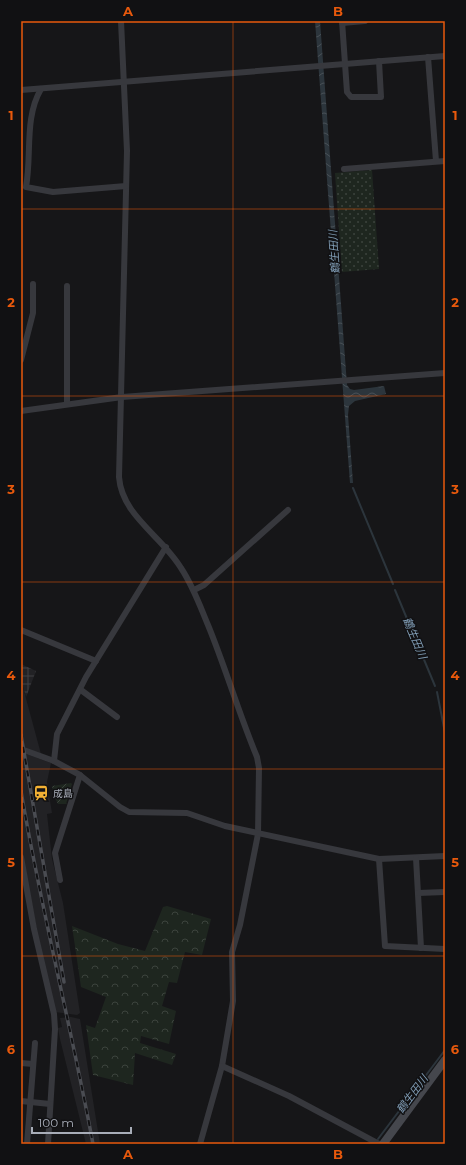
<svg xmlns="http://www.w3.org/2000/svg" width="466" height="1165" font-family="Montserrat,'Noto Sans JP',sans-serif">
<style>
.built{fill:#222225}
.industrial{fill:url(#industrial-grid)}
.forest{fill:url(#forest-crowns)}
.park{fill:url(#park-dots)}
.garden{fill:url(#garden-furrows)}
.water{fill:url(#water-waves)}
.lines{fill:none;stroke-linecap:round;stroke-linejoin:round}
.stream{stroke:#2c353c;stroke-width:2}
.street{stroke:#37383d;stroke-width:6}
.secondary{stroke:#45474d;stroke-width:8}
.rail-casing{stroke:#4a4c52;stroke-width:3.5}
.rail{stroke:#111113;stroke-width:2;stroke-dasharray:6;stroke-linecap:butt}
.grid{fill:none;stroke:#e8590c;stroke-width:1;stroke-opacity:0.55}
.labels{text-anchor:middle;stroke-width:3;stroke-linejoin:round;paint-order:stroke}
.poi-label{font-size:10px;fill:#a8adb8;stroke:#111113;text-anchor:start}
.water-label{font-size:11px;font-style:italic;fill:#7f9bb3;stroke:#111113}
.neatline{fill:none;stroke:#e8590c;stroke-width:1.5}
.grid-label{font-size:13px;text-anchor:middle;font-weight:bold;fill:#e8590c}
</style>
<defs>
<pattern id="industrial-grid" width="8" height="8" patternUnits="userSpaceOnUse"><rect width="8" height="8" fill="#222225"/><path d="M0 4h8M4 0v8" fill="none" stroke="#3f3f43"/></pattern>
<pattern id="forest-crowns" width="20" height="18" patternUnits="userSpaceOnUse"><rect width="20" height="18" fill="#1e261f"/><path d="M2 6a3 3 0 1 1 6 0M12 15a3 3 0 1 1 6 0" fill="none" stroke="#3c433d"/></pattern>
<pattern id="park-dots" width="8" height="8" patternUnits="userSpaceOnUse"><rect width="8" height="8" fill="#1e261f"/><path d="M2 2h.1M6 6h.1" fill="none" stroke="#3c433d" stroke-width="1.8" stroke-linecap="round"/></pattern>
<pattern id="garden-furrows" width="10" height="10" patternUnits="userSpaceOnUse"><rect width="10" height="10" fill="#1e261f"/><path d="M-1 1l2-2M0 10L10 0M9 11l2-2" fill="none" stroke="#3c433d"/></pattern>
<pattern id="water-waves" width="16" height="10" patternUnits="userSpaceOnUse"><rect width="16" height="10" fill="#2c353c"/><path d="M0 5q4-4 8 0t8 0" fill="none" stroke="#485056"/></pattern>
</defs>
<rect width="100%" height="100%" fill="#161618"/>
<g class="built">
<path d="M21 680 41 754 21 747Z"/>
<path d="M21 752 51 763 47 782 52 813 47 814 52 859 63 903 80 1013 77 1015 55 1012 37 931 21 846Z"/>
<path d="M71 1017 80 1019 100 1144H86L60 1039 58 1028 62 1027 60 1018Z"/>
</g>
<path class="industrial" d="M21 664 36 671 26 697 21 679Z"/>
<path class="forest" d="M167 906 211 919 202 955 185 952 177 983 169 982 162 1006 176 1011 169 1044 141 1036 140 1043 176 1054 172 1065 135 1053 133 1085 93 1075 86 1025 95 1028 106 997 81 987 72 926 118 944 145 951 163 907Z"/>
<path class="park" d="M372 170 379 269 342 272 335 173Z"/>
<path class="garden" d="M71 783 72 784 66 804H58L54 796 52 786Z"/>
<path class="water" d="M315 21H320L347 385 350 389 354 390 384 386 386 394 355 401 349 406 348 415 353 483H350Z"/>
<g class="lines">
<g class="stream">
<path d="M353 488 393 584"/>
<path d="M395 590 435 686"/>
<path d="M437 692 445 733"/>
<path d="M378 1139 445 1050"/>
</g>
<g class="street">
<path d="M121 21 127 151 119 477C122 516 162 536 181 568 193 586 200 606 208 625 226 669 239 714 257 757L259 768 258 834 240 925 232 952 233 1001 222 1066 200 1144"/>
<path d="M342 21 347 92 351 97H381L379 61"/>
<path d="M342 23 365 21"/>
<path d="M428 57 436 161"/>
<path d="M41 89C24 118 32 155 26 187L53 192 126 186"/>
<path d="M21 90 445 56"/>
<path d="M344 169 445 161"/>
<path d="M67 286V404"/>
<path d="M21 360 33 313V284"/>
<path d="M21 411 122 397 445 373"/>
<path d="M166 547 86 677 57 734 54 761 80 775 120 807 129 812 187 813 225 826 379 859 445 856"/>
<path d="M194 590 204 585 288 510"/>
<path d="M21 630 96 661"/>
<path d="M81 690 117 717"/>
<path d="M21 749 54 761"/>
<path d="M21 857 34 929 54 1014 55 1029 48 1144"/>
<path d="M416 858 421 948"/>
<path d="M379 859 385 946 445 949"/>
<path d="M60 880 55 853 80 775"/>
<path d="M418 893 445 892"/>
<path d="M21 1063 33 1064"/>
<path d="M222 1066 289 1096 379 1144"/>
<path d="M21 1101 50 1104"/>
<path d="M27 1144 35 1043"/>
</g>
<path class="secondary" d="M383 1144 445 1060"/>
<g class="rail-casing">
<g id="rail">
<path d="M21 735 64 982"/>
<path d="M21 791C41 909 71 1026 93 1144"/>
</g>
</g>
<use href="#rail" class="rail"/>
</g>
<path class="grid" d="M233 21V1144M21 209H445M21 396H445M21 582H445M21 769H445M21 956H445"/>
<defs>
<g id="station-bare" transform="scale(1.2)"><path d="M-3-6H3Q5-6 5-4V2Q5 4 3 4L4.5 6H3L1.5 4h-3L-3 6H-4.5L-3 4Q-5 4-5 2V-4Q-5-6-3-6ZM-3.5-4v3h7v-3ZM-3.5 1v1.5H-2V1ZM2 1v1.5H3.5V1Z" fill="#f2b134" stroke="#111113" stroke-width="2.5" paint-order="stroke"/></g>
</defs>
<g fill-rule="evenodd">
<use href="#station-bare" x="41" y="793"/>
</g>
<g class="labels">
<g class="poi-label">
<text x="53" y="797">成島</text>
</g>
<g class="water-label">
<text transform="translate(334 252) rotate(-94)" y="4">鶴生田川</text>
<text transform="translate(415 638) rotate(67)" y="4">鶴生田川</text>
<text transform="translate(412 1094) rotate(-53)" y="4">鶴生田川</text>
</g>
</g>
<rect width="466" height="1165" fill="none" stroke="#111113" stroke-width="44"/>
<path d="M32 1127v6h99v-6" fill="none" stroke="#a8adb8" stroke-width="2"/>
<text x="38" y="1127" font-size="12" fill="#a8adb8" stroke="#111113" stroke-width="3" paint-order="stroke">100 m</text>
<rect x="22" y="22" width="422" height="1121" class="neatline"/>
<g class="grid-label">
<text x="128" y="16">A</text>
<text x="338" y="16">B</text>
<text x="11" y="120">1</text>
<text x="455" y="120">1</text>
<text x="11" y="307">2</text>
<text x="455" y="307">2</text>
<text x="11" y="494">3</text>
<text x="455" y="494">3</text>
<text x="11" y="680">4</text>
<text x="455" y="680">4</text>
<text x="11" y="867">5</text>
<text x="455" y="867">5</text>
<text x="11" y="1054">6</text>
<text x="455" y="1054">6</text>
<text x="128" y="1159">A</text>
<text x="338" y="1159">B</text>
</g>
</svg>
